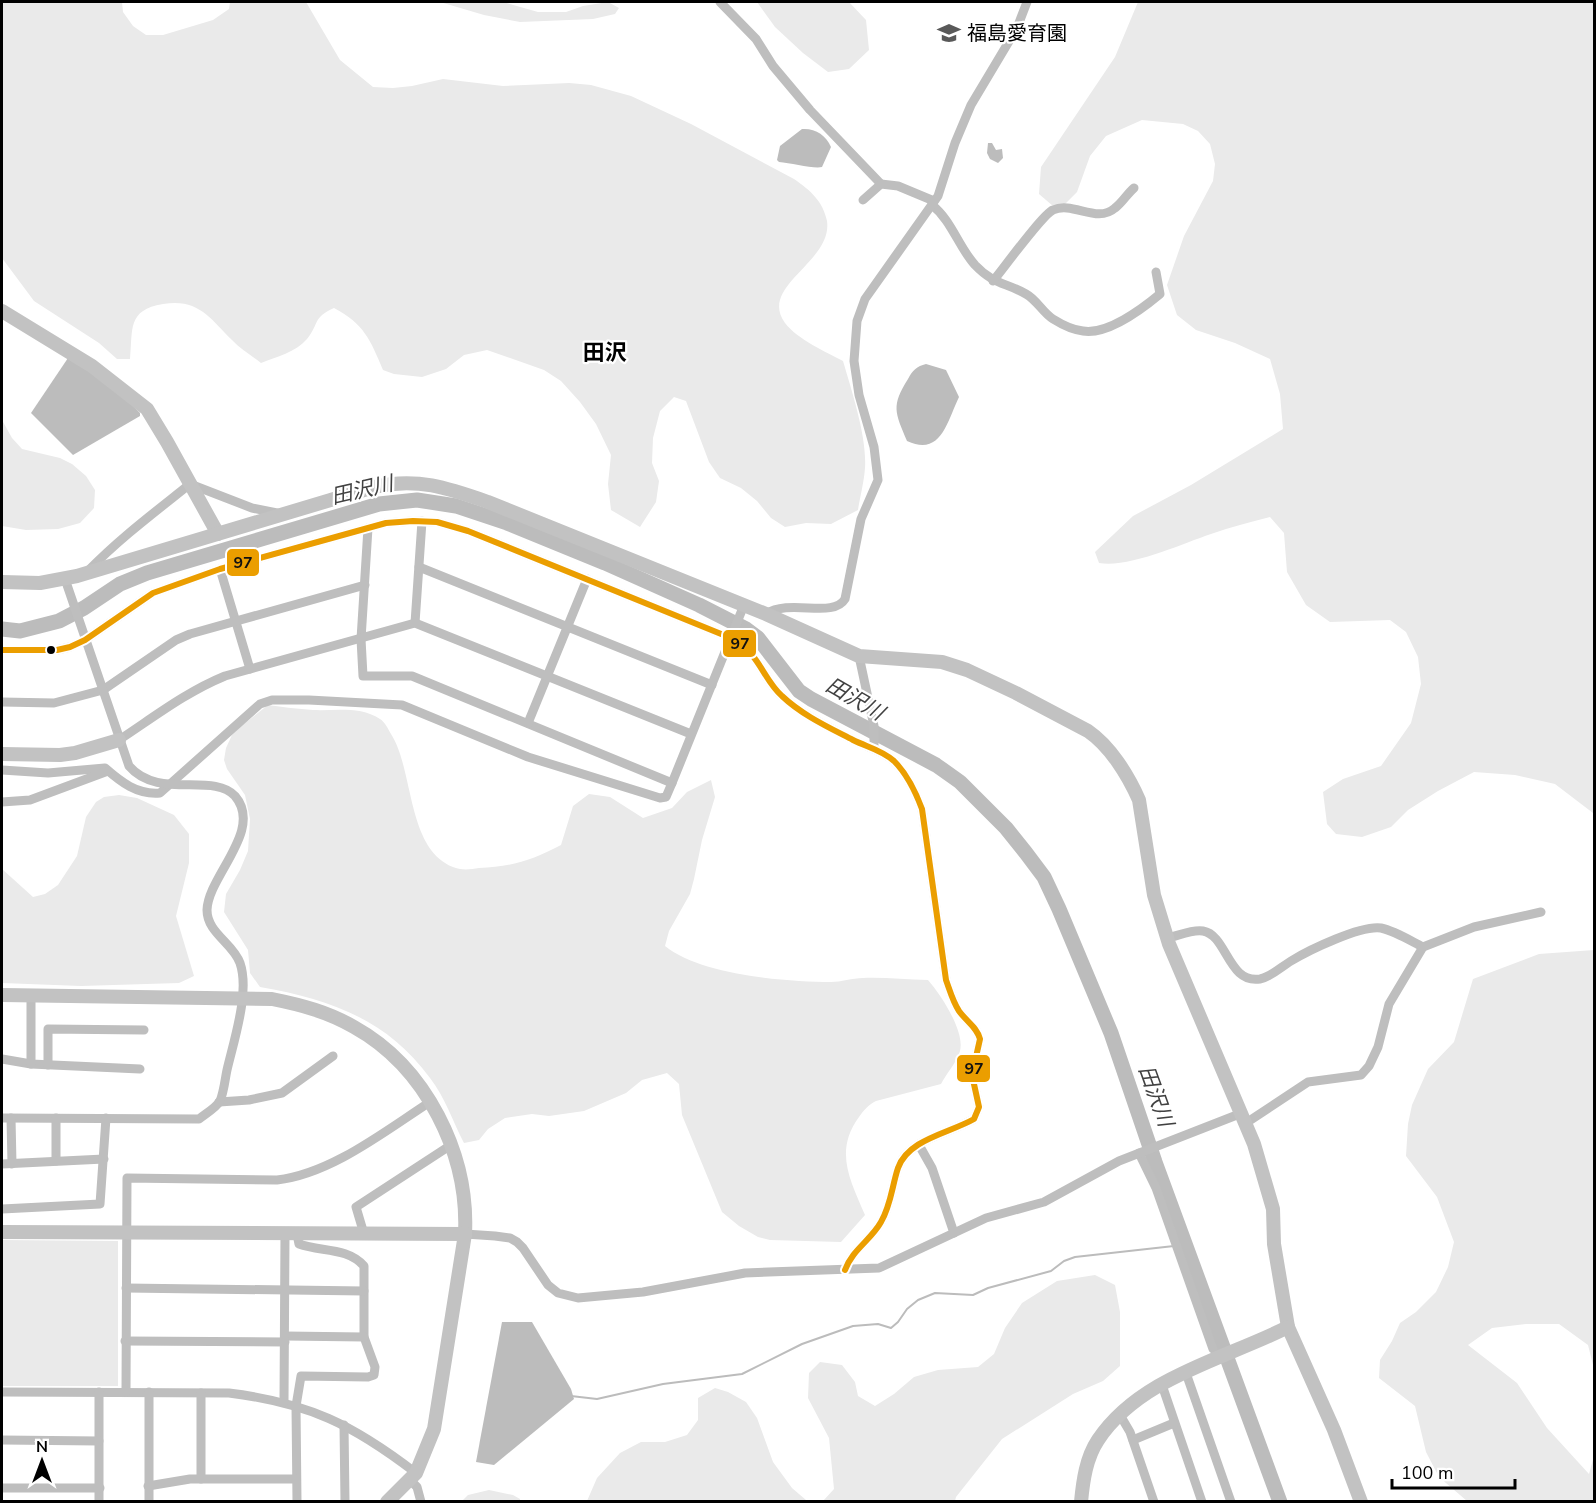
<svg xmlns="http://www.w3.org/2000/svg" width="1596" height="1503" font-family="'Nunito Sans','Noto Sans JP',sans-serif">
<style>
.green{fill:#eaeaea}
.water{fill:#bcbcbc}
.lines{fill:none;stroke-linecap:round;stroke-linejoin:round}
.stream{stroke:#bcbcbc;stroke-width:2}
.river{stroke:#bcbcbc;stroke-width:15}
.street{stroke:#bebebe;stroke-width:9}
.secondary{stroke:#c2c2c2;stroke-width:14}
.bus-1-casing{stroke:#fff;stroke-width:10}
.bus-1{stroke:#eb9e00;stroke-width:6}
.bus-dot{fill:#000;stroke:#fff;stroke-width:2}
.labels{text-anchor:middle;stroke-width:4.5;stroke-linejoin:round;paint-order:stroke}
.poi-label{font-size:20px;fill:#000;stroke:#fff;text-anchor:start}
.water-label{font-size:21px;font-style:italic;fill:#414141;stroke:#fff}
.quarter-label{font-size:22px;font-weight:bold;fill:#000;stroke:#fff}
.line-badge{stroke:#fff;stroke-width:2}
.pale-badge-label{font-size:16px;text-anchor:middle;font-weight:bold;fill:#111}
</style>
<rect width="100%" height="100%" fill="#fff"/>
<g class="green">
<path d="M2 2H122L123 12 133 26 146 35H163L213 20 229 9 230 2H306L340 60 373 87 393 88 412 86 443 79 503 86 569 83 591 85 631 96 691 124 794 179C810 190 823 201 827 221 833 262 758 286 785 323 797 339 826 352 843 361 852 392 867 437 865 468 864 482 860 497 858 510L831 524 806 523 785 527 771 518 757 501 741 488 720 478 709 462 686 401 674 397 660 411 653 438 652 463 659 481 656 502 640 527 611 510 608 484 611 455 596 424 580 402 561 381 544 370 487 350 464 355 446 369 422 377 394 374 383 370C370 339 364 324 334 308 312 318 320 323 307 339 296 352 276 357 261 363 251 355 240 349 232 340 210 318 198 298 163 304 127 310 133 329 130 359H117L99 343 34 301 2 258Z"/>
<path d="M440 2H503L538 12H566L583 6 608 2 619 8 615 14 593 19 520 22 484 15Z"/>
<path d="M757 2H849L866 20 869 50 849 69 828 72 803 53 775 27Z"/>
<path d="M1138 2H1594V817L1593 813 1555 784 1515 775 1474 772 1438 791 1408 810 1391 827 1362 837 1336 834 1327 824 1323 792 1343 779 1381 766 1411 723 1421 684 1418 657 1406 632 1390 620 1330 622 1306 605 1287 572 1284 533 1270 517C1251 522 1231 527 1211 534 1181 544 1130 568 1099 563L1095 552 1133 516 1191 485 1283 429 1280 394 1270 359 1235 343 1196 330 1177 315 1167 285 1184 236 1213 181 1215 164 1210 144 1198 131 1183 124 1142 120 1106 136 1090 156 1077 192 1064 205 1053 206 1039 194 1041 167 1115 57Z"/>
<path d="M2 420 12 438 22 449 60 458 72 464 86 476 95 490 94 508 80 523 58 529 26 530 2 526Z"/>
<path d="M268 705C283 707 298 709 313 710 336 711 360 706 380 719 385 722 388 729 391 734 415 771 406 857 460 869 466 870 473 869 479 868 511 867 533 860 561 845L573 806 589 794 610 797 643 818 672 808 687 792 711 780 715 797 702 840 694 879 690 894 669 931 665 946C701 975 785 982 831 982 841 982 852 978 863 978 884 977 906 980 928 980 941 995 965 1031 960 1051 957 1062 946 1074 941 1084L876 1101C868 1105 864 1110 859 1117 834 1151 850 1180 865 1215L841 1242 770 1240 758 1237 739 1226 722 1212 682 1115 679 1084 667 1073 642 1080 626 1093 584 1111 549 1116 532 1114 505 1118 488 1129 479 1140 464 1143C453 1122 445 1097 430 1078 387 1019 329 999 260 987L250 973 248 950 224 912 226 894 240 870 248 851 250 819 245 795 227 769 224 760 226 748 232 735 240 727Z"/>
<path d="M119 795 137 798 174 815 189 834V863L176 916 194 976 179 983 81 986 2 983V869L33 897 45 894 58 885 77 856 86 817 96 802 104 797Z"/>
<path d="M1594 950V1369L1588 1345 1559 1324H1526L1492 1328 1468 1345 1517 1383 1547 1428 1589 1474 1594 1456V1501H1467L1439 1477 1426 1452 1415 1406 1379 1378 1380 1360 1392 1341 1400 1323 1416 1312 1436 1292 1448 1267 1454 1242 1437 1197 1406 1156 1408 1124 1412 1105 1428 1069 1454 1042 1473 979 1539 954Z"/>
<path d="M2 1240 118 1241V1386H2Z"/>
<path d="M1095 1275 1115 1285 1120 1312V1366L1103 1381 1073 1394 1002 1439 956 1497 955 1501H823L834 1489 829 1438 808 1398 809 1373 820 1362 842 1365 855 1382 858 1396 875 1406 894 1394 914 1377 938 1370 978 1367 994 1354 1005 1328 1022 1303 1057 1281Z"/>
<path d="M715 1388 728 1392 746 1402 757 1418 773 1462 792 1488 806 1500 821 1501H587L597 1478 620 1453 641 1442H665L687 1435 698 1420V1398Z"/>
<path d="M489 1490 513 1495 520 1499V1501H462L468 1495Z"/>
</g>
<g class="water">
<path d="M802 129C815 128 826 135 831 147L822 167C814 169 791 163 779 162L777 160 780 146Z"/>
<path d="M988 143H992L996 150 1002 149 1003 158 998 163 990 159 987 153Z"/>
<path d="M68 358 114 386 140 413V416L73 455 31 413Z"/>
<path d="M926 364 946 370 959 397C947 422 941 457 907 441 895 412 891 406 908 379 912 371 917 366 926 364Z"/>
<path d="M502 1322H532L571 1389 574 1399 494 1465 476 1462Z"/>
</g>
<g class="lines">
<path class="stream" d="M571 1396 597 1399 663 1384 742 1374 802 1344 853 1326 878 1324 891 1328 898 1322 907 1309 918 1300 935 1293 973 1295 988 1288 1051 1271 1064 1261 1075 1257 1174 1246"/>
<path class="river" d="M2 629 20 631 59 621 84 608 120 584 147 573 379 504 417 500 456 506 507 523 605 563 699 605 746 629 758 638 799 691 811 699 936 765 960 782 1006 828 1026 853 1044 877 1059 909 1111 1033 1155 1162 1280 1502"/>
<g class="street">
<path d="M720 2 756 39 773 66 810 110 881 184"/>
<path d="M863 200 881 184 898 186 934 201"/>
<path d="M932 205C952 221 958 246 975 265 994 285 1005 282 1026 294 1037 300 1043 313 1053 319 1061 324 1073 330 1083 331 1107 335 1142 309 1160 294L1156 272"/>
<path d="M993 281C1003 269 1043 214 1053 210 1073 201 1097 224 1115 208 1122 203 1127 194 1134 188"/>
<path d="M368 528 361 639 363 676H412L672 783"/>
<path d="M419 567 712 685"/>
<path d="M220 569 250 669"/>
<path d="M88 571C119 539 155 512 190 484L252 508 282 514"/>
<path d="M766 614C790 598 833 619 845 599L861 519 878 480 874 447 859 395 854 361 857 321 865 299 938 196 955 143 971 105 1017 28 1027 2"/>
<path d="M415 623 422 521"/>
<path d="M2 650H57L70 647 85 640 153 593 220 569 386 523 413 521 437 522 468 531 731 638C739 643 747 647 752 655 763 668 769 685 782 696 802 715 828 727 853 740 867 747 882 750 894 761 906 773 916 793 922 809L946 980C950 991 953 1002 959 1011 966 1021 977 1027 980 1039L972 1075 979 1107 974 1119C950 1133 908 1139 898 1168 892 1186 891 1205 881 1222 871 1240 852 1250 845 1270"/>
<path d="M859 656 874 726V748"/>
<path d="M2 702 54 703 103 690 176 640 190 634 365 585"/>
<path d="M528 723 587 579"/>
<path d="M119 740C154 717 186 692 225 676L415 623 691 734"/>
<path d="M2 770 48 773 105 768C121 782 137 795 160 793L260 704 272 700H309L402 705 528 757 660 798 666 797 672 783 744 605"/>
<path d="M2 802 30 800 108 771"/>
<path d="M1167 938C1178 936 1192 929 1203 931 1227 935 1228 984 1260 979 1271 977 1281 967 1291 961 1309 950 1361 925 1381 928 1395 931 1411 941 1423 947"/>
<path d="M2 1059 31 1064 140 1069"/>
<path d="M31 1064V996"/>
<path d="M48 1065V1029L144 1030"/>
<path d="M219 1102 249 1100 282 1093 333 1056"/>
<path d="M2 1118 199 1119C205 1114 216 1108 220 1101 224 1092 225 1079 227 1070 234 1040 250 992 240 963 233 943 207 933 207 910 208 876 264 830 235 796 213 772 158 800 129 766L65 579"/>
<path d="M11 1118 12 1164"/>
<path d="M56 1118V1161"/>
<path d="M1246 1123 1308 1082 1361 1075 1369 1066 1378 1047 1389 1004 1423 947 1474 927 1541 912"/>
<path d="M919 1145 932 1168 954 1233"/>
<path d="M1139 1153 1156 1188 1213 1349"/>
<path d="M2 1164 104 1159"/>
<path d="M2 1209 100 1204 106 1118"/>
<path d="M297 1234 299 1244C321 1252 347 1247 364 1266V1337L375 1367 374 1375 368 1377 301 1376 296 1406 297 1502"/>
<path d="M364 1234 356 1207 451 1145"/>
<path d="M465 1234 495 1236 510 1238 517 1242 523 1248 548 1285 558 1293 578 1298 643 1292 745 1273 879 1268 986 1218 1044 1202 1119 1161 1242 1113"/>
<path d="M126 1288 364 1291"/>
<path d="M285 1336 364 1337"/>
<path d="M125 1341 285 1342"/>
<path d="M1186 1373 1231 1502"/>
<path d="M1162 1385 1202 1502"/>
<path d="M2 1392 229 1393C309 1403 352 1424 416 1473"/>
<path d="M99 1392V1502"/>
<path d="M126 1392 127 1178 277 1180C331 1174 385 1131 430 1102"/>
<path d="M201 1393V1479"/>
<path d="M284 1402 285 1234"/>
<path d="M1120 1415 1130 1432 1154 1502"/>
<path d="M344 1425 345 1502"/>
<path d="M2 1440 99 1441"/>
<path d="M1133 1440 1174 1423"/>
<path d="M410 1480 417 1487 421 1502"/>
<path d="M148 1486 190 1479H296"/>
<path d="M2 1488H100"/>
<path d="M149 1502V1392"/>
</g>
<g class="secondary">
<path d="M2 311 92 366 147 409 167 442 218 534"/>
<path d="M2 582 40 583 77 576 374 487C417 477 448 488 488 502L766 614 859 656 942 662 967 670 1016 693 1088 731C1110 746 1128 775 1139 800L1154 895 1169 944 1254 1144 1273 1209 1274 1244 1288 1327 1334 1430 1361 1502"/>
<path d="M2 754 60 755 75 753 119 740"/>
<path d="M2 995 272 999C302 1005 328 1012 354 1027 426 1067 469 1154 465 1234"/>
<path d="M2 1232 465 1234 434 1429 416 1473 387 1502"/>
<path d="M1081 1502C1083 1481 1086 1458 1098 1440 1140 1377 1225 1359 1288 1327"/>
</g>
<g class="bus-1-casing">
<path id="bus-1" d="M2 650H57L70 647 85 640 153 593 220 569 386 523 413 521 437 522 468 531 731 638C739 643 747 647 752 655 763 668 769 685 782 696 802 715 828 727 853 740 867 747 882 750 894 761 906 773 916 793 922 809L946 980C950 991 953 1002 959 1011 966 1021 977 1027 980 1039L972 1075 979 1107 974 1119C950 1133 908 1139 898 1168 892 1186 891 1205 881 1222 871 1240 852 1250 845 1270"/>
</g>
<use href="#bus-1" class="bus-1"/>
</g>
<defs>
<g id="school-bare" transform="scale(1.8)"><path d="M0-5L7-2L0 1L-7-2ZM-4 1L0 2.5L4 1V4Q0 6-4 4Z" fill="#595959" stroke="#fff" stroke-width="2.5" paint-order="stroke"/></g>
</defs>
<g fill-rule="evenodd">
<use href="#school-bare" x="949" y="33"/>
</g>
<circle class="bus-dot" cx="51" cy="650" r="5"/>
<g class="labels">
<g class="poi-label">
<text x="967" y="40">福島愛育園</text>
</g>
<g class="water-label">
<text transform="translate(362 490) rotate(-13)" y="7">田沢川</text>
<text transform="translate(855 699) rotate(30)" y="7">田沢川</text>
<text transform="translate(1156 1096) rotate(70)" y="7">田沢川</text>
</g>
<g class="quarter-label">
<text x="605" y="360">田沢</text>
</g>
</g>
<g class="line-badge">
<rect x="226" y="548" width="34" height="29" rx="6" fill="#eb9e00"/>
<rect x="722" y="629" width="35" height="29" rx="6" fill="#eb9e00"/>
<rect x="956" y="1054" width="35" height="29" rx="6" fill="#eb9e00"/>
</g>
<g class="pale-badge-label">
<text x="243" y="568">97</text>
<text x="740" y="649">97</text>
<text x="974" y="1074">97</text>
</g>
<rect width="1596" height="1503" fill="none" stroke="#000000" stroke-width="6"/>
<g transform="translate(42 1461)" stroke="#ffffff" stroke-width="4.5" paint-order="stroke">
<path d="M0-4.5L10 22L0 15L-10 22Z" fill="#000000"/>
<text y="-9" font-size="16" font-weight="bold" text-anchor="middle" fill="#000000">N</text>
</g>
<path d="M1392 1479v9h123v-9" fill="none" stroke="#000000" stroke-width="3"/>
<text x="1401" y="1479" font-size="18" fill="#000000" stroke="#ffffff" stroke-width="4.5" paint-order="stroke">100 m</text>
</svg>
